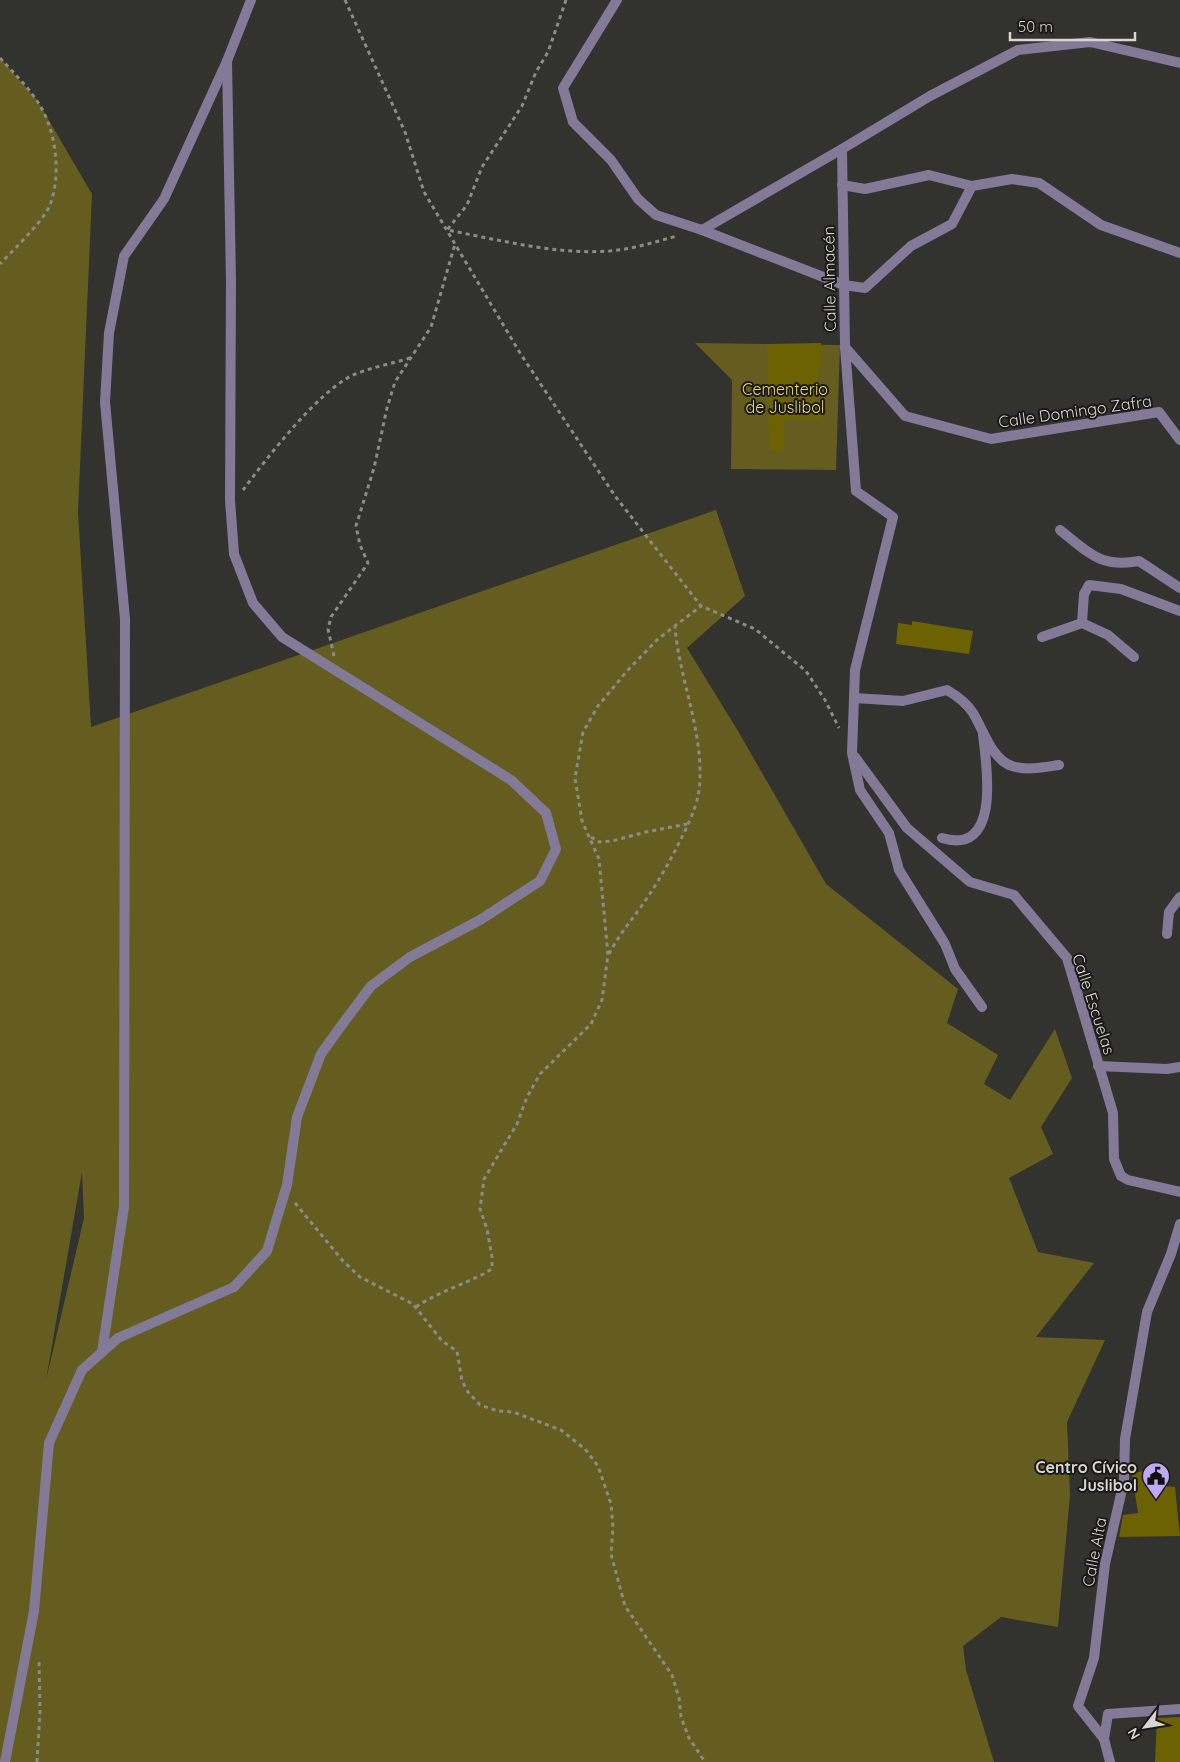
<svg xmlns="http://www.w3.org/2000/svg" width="1180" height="1762" font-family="Quicksand,sans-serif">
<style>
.green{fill:#655d20;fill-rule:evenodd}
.building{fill:#6d6203}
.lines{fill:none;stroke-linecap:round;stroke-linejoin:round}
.path{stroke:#8b8b87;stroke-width:3;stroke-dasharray:4 4;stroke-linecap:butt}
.lane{stroke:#827a97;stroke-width:10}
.street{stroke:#827a97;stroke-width:10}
.labels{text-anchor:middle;stroke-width:4;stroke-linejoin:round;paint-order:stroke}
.street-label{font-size:16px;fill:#d6d6d3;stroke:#1a1918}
.park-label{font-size:16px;fill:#e8d96b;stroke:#1a1918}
.poi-label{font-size:16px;font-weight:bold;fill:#d6d6d3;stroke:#1a1918;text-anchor:end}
</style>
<rect width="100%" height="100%" fill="#32322e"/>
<g class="green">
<path d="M0 58 37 100 92 194 78 512 91 727 716 510 745 596 687 648 738 731 826 884 958 989 947 1023 998 1055 984 1084 1010 1100 1055 1029 1072 1078 1041 1127 1053 1154 1009 1178 1038 1252 1094 1263 1036 1337 1105 1340 1067 1422 1070 1495 1058 1627 1001 1617 963 1646 966 1670 994 1762H0ZM82 1172 84 1218 46 1380Z"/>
<path d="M695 343 840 345 836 470 731 469 732 380Z"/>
</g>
<g class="building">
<path d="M821 343V369L818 370V406H821L820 420 784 419V451L769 450 767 344Z"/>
<path d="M912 621 973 631 969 654 896 644 898 623 912 625Z"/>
<path d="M1159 1466 1162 1486 1175 1487 1180 1536 1119 1537 1123 1515 1138 1513 1132 1474Z"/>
<path d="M1180 1717V1762H1155L1157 1718Z"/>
</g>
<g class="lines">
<g class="path">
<path d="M345 0 405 132 424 192 520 353 615 496 701 606 755 629 806 671 825 700 839 728"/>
<path d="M566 0 548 52 536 72 522 106 482 167 467 205 447 230C500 240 556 255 610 251 633 249 655 242 677 236"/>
<path d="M0 58C12 71 25 84 35 98 56 126 62 173 50 205 42 223 14 249 0 264"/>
<path d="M243 490C267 458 316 394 351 376 368 368 391 364 410 358"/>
<path d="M334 656 328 629 331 617 368 563 360 545 356 526 374 468 387 408 395 382 431 327 455 244"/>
<path d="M591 837 599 842 612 841 646 832 687 824"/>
<path d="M609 954C618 936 631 921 643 904 659 882 693 822 698 796 708 743 679 680 675 627"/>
<path d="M295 1203 343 1261 360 1277 413 1304 442 1341 457 1351 462 1381 468 1392 480 1405 498 1411 513 1412 561 1430 585 1449 598 1466 611 1504 613 1528 611 1554 625 1606 672 1675 679 1698 681 1717 689 1738 705 1762"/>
<path d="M416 1307C439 1291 467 1284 492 1269V1257L487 1229 480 1209 484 1179 517 1124 527 1097 540 1074 591 1024 602 1000 608 955 599 859 582 821 575 778 583 732 598 706 627 671 658 639 701 606"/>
<path d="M37 1762 40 1712 39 1658"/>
</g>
<g class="lane">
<path d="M854 698 903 701 947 690C957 696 967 703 973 713 983 729 992 760 1012 766 1027 771 1045 767 1059 765"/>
<path d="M942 838C1001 856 987 767 983 735"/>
</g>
<g class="street">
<path d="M617 0 563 88 573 122 611 160 638 199 656 215 702 230 844 285 865 288 911 246 952 224 972 186"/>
<path d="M842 185 865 189 929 175 972 186 1012 179 1039 183 1101 225 1180 253"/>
<path d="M702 230 842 149"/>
<path d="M845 347 905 416 991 439 1159 412 1180 440"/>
<path d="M1060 530C1089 553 1100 568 1139 561L1180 588"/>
<path d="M1082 623 1084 594 1089 585 1121 589 1180 611"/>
<path d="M1042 637 1082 623 1108 635 1134 657"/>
<path d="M855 757 907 828 970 882 1014 895 1067 958 1113 1113 1114 1159 1121 1176 1128 1180 1180 1192"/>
<path d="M1167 934 1169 912 1180 897"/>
<path d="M982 1007 955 969 945 944 899 870 889 833 860 790 852 753 855 670 893 517 856 491 845 347 842 149 930 96 1018 50 1090 42 1180 63"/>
<path d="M1098 1066 1167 1069 1180 1067"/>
<path d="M102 1352 124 1207 125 619 105 402 109 333 124 256 164 199 227 61 251 0"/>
<path d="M1104 1739 1108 1714 1180 1709"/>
<path d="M5 1762 34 1611 49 1443 82 1370 118 1338 234 1287 267 1251 287 1185 297 1117 321 1054 341 1026 371 986 410 957 480 920 540 881 556 849 546 813 511 780 282 637 253 603 234 554 230 500 231 282 227 61"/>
<path d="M1110 1762 1104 1739 1078 1706 1094 1658 1105 1564 1124 1481 1125 1439 1147 1312 1171 1254 1180 1224"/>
</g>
</g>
<defs>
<g id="civic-pin" transform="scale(1.4375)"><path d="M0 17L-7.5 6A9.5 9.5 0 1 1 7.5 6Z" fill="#bfa9f4" stroke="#1a1918"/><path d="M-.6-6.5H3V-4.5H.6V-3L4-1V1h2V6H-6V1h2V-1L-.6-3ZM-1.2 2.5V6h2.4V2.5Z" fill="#111"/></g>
</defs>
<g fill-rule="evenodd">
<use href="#civic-pin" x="1156" y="1476"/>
</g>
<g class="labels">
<g class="street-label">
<text transform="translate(829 279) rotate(-91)" y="6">Calle Almacén</text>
<text transform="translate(1075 411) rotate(-8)" y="6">Calle Domingo Zafra</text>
<text transform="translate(1094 1004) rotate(72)" y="6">Calle Escuelas</text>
<text transform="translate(1094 1552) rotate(-79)" y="6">Calle Alta</text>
</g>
<g class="park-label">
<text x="785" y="395">Cementerio<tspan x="785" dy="18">de Juslibol</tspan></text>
</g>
<g class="poi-label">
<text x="1137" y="1473">Centro Cívico<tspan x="1137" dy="18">Juslibol</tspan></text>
</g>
</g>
<g transform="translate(1145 1727) rotate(239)" stroke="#1a1918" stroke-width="4" paint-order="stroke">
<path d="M0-4L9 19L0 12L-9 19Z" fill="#d6d6d3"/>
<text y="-8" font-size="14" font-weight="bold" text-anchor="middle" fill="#d6d6d3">N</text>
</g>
<path d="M1010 32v8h125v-8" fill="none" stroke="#d6d6d3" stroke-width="2.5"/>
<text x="1018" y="32" font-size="15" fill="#d6d6d3" stroke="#1a1918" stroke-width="4" paint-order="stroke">50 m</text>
</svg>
